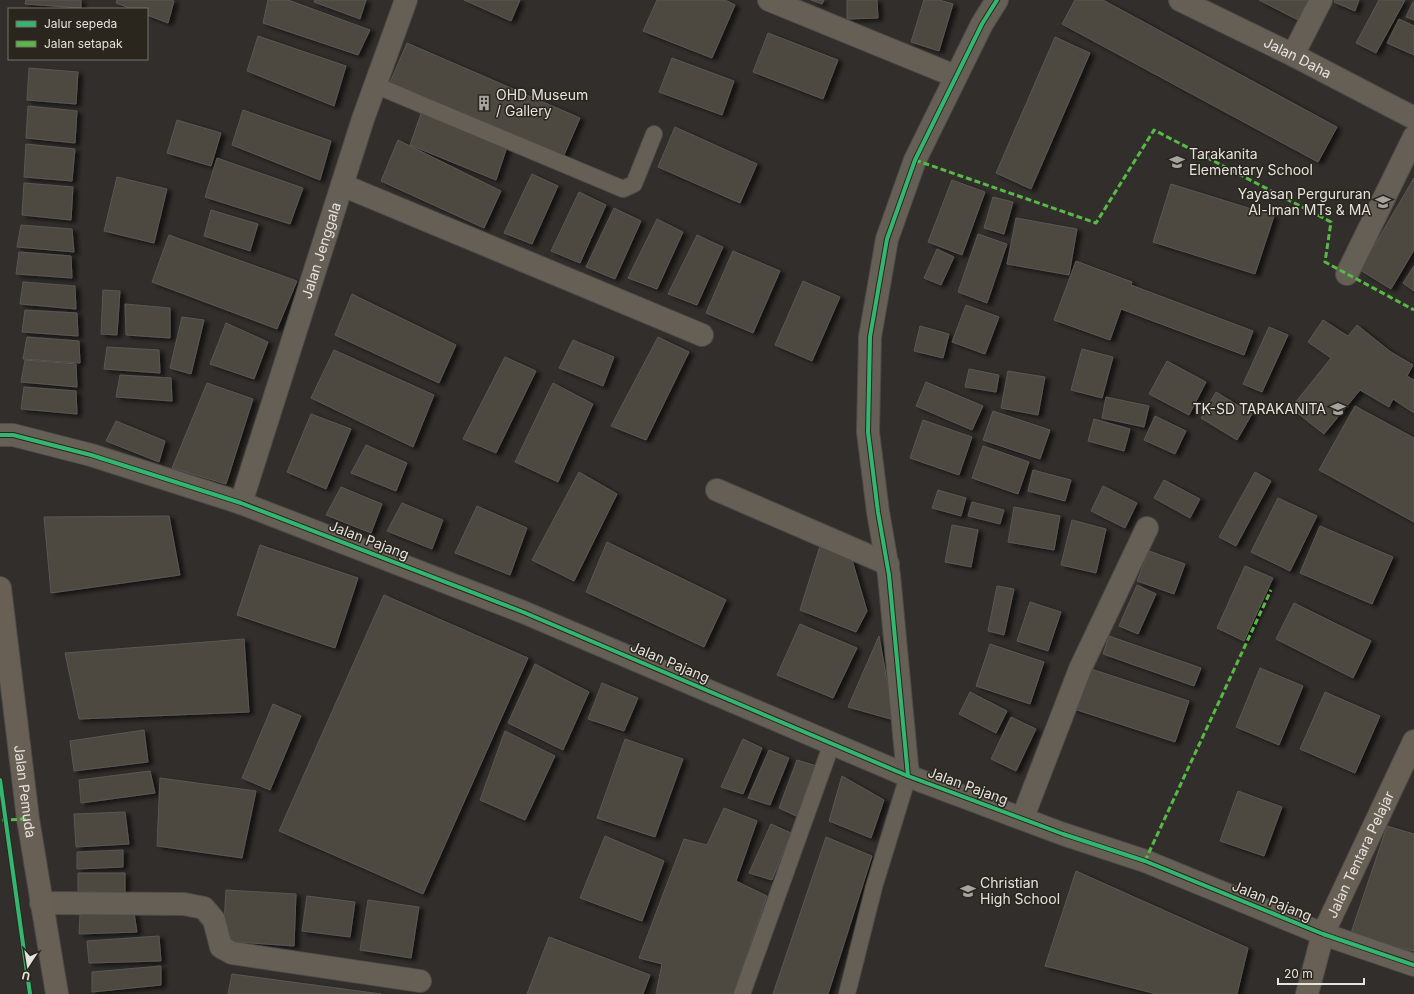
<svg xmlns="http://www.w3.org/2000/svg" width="1414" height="994" font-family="Inter,sans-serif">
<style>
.building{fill:#4d4840;stroke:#5a5755;filter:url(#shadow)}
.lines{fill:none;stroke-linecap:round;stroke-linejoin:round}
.service-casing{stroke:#4d4b48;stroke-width:18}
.minor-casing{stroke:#4d4b48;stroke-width:24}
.secondary-casing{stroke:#4d4b48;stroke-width:24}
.service{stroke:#655f56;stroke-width:16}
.minor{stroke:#655f56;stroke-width:22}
.secondary{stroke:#686055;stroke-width:22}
.quiet{stroke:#58b947;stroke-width:3;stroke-dasharray:6 3;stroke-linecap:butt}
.cycleway-casing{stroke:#2a261e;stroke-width:6}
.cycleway{stroke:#33b770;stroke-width:4}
.labels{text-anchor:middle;stroke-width:3;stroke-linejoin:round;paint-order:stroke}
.street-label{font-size:14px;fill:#e6e3de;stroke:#2a261e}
.poi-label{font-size:14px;fill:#e6e3de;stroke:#2a261e;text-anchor:start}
</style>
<defs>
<filter id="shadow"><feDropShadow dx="4.5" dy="2.5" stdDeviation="2" flood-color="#0009"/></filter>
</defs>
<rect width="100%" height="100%" fill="#312e2b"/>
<g class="building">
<path d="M26 0H81V8L25 4Z"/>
<path d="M117 0H171L174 1 168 23 147 15V9H132L116 3Z"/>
<path d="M268 0H288L370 30 358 55 263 23Z"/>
<path d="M315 0H366L360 19 314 2Z"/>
<path d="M464 0H520L511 21Z"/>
<path d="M657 0H725L735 5 712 58 643 31Z"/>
<path d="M811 0H824L822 4Z"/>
<path d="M847 0H877L878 18 847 19Z"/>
<path d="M924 0H939L953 4 939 51 911 42Z"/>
<path d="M1075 0H1103L1337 127 1318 162 1062 24Z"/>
<path d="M1259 0H1308L1298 20Z"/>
<path d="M1335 0H1359L1355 11 1334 2Z"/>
<path d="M1379 0H1405L1376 53 1356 43Z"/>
<path d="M1413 2H1414V20L1406 17Z"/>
<path d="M1399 19 1414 26V55L1387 43Z"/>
<path d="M768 33 838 60 823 99 753 72Z"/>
<path d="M258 36 346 66 334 106 247 71Z"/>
<path d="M1055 37 1090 53 1031 189 996 173Z"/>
<path d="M407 43 580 118 561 162 388 87Z"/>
<path d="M672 58 734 81 722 115 659 92Z"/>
<path d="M29 68 78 72 76 104 27 100Z"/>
<path d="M28 106 77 111 75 143 26 138Z"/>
<path d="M243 110 331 141 320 180 232 145Z"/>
<path d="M422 111 507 147 496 180 410 145Z"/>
<path d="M177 120 221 133 211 166 167 153Z"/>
<path d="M675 127 757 164 740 203 658 167Z"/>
<path d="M398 140 501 191 484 228 381 181Z"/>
<path d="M26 144 75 149 72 181 24 177Z"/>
<path d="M217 158 303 188 290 224 205 197Z"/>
<path d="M532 174 558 186 532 244 504 233Z"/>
<path d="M117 177 167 189 154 243 104 231Z"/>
<path d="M1414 178V250L1391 289 1360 270Z"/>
<path d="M952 180 985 192 962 255 928 242Z"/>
<path d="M24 183 73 187 71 220 22 215Z"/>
<path d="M1171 184 1274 216 1255 274 1153 242Z"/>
<path d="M579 192 606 205 580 263 551 251Z"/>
<path d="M993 197 1013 202 1004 234 984 228Z"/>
<path d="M614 208 641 221 615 279 586 267Z"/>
<path d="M211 210 258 224 250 251 204 236Z"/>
<path d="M1016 218 1077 229 1069 275 1007 264Z"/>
<path d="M657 219 683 232 657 289 628 278Z"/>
<path d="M21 225 72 229 74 252 17 247Z"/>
<path d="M978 234 1007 244 987 303 958 292Z"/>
<path d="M169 235 297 281 277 329 152 282Z"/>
<path d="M697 235 723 247 697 305 668 294Z"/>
<path d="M937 249 954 257 941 285 924 278Z"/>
<path d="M733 251 780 271 753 333 706 313Z"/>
<path d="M19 252 71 256 72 278 16 274Z"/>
<path d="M1076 261 1132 282 1131 285 1253 331 1244 355 1121 309 1110 340 1054 320Z"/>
<path d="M1414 266V291L1403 283Z"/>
<path d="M803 281 840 297 812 361 775 345Z"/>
<path d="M23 282 75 286 76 309 20 304Z"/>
<path d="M103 290 120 291 117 335 101 334Z"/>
<path d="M352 294 456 345 439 383 335 335Z"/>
<path d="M125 304 170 308V338L126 335Z"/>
<path d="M966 305 999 317 985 354 952 342Z"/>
<path d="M25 310 77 313 78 336 22 332Z"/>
<path d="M182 317 204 320 191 374 170 368Z"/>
<path d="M1323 320 1348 336 1357 325 1391 352 1413 365 1407 376 1414 380V413L1393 399 1389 407 1360 390 1324 434 1291 408 1331 358 1308 342Z"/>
<path d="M226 323 268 342 254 379 210 364Z"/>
<path d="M920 326 949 334 943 358 914 351Z"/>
<path d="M1269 327 1288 335 1262 392 1243 384Z"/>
<path d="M27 337 79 341 80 363 23 359Z"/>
<path d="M658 337 689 352 646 440 611 426Z"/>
<path d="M573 340 614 357 603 386 559 368Z"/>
<path d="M107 347 159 350 160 373 104 369Z"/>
<path d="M1082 349 1113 357 1102 398 1071 390Z"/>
<path d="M334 350 434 395 413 447 311 398Z"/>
<path d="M505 357 536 371 496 453 463 439Z"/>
<path d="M25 360 76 364 77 387 21 382Z"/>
<path d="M1167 361 1206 382 1189 415 1149 394Z"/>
<path d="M969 369 999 375 996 392 965 387Z"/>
<path d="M1008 371 1045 377 1038 415 1001 408Z"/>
<path d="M120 375 171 378 172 401 116 397Z"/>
<path d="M926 382 983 406 972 430 916 406Z"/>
<path d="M207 383 253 399 226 484 172 468Z"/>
<path d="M553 383 593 404 558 482 515 462Z"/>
<path d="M24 387 76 391 77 414 21 409Z"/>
<path d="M1216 392 1252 414 1237 440 1201 418Z"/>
<path d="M1106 397 1149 406 1144 427 1102 418Z"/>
<path d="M1355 406 1414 438V522L1319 470Z"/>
<path d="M993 411 1050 430 1040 459 983 440Z"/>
<path d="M311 414 351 429 326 489 287 472Z"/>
<path d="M1155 416 1186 431 1175 454 1144 440Z"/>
<path d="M1094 419 1130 429 1124 451 1088 441Z"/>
<path d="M923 420 972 437 959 475 910 458Z"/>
<path d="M116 421 165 441 159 462 106 441Z"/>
<path d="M366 445 407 463 396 491 351 473Z"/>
<path d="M983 446 1029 462 1018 494 972 478Z"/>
<path d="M1033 470 1071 480 1065 501 1028 491Z"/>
<path d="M579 472 617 494 574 581 532 560Z"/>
<path d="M1255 472 1271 481 1236 546 1219 537Z"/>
<path d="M1164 480 1200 499 1190 518 1154 498Z"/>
<path d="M1103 486 1137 503 1125 528 1091 511Z"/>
<path d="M341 487 382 504 371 533 326 515Z"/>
<path d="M938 490 966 498 961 516 932 508Z"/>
<path d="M1278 498 1317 516 1290 571 1251 552Z"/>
<path d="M972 502 1004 510 1000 524 968 516Z"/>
<path d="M402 503 443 520 432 549 387 531Z"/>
<path d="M477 506 527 528 510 575 455 553Z"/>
<path d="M1014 507 1060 516 1054 550 1008 542Z"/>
<path d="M169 516 180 575 51 593 44 517Z"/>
<path d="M1072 520 1106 529 1096 573 1061 565Z"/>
<path d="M952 525 978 530 971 567 945 562Z"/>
<path d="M1320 526 1393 557 1372 604 1300 573Z"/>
<path d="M607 542 726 600 704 647 586 592Z"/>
<path d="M260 545 358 578 335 648 237 615Z"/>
<path d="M820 546 850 553 867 611 856 632 800 610Z"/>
<path d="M1149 551 1185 564 1174 594 1137 581Z"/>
<path d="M1245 566 1273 578 1244 641 1217 628Z"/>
<path d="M1137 585 1156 594 1138 634 1119 626Z"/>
<path d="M997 586 1014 589 1004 635 988 631Z"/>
<path d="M384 595 528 658 423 894 279 831Z"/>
<path d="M1030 602 1061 612 1048 651 1017 641Z"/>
<path d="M1294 603 1371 641 1353 678 1276 639Z"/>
<path d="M800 624 857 648 833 698 777 675Z"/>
<path d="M879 636 894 720 848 707Z"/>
<path d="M1109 636 1201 668 1194 686 1103 654Z"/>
<path d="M244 639 249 712 79 719 65 653Z"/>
<path d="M990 644 1044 662 1030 704 976 686Z"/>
<path d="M535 664 589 692 563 750 508 723Z"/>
<path d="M1082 666 1189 701 1175 742 1068 707Z"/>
<path d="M1260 668 1303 686 1279 745 1236 727Z"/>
<path d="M602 683 638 698 624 731 588 719Z"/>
<path d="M970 692 1007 711 996 733 959 714Z"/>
<path d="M1325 692 1380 716 1355 773 1300 749Z"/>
<path d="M273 704 301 716 270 790 242 778Z"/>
<path d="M1011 717 1036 729 1016 771 991 759Z"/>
<path d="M144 730 148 762 74 771 70 741Z"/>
<path d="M505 731 555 756 525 820 480 800Z"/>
<path d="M625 739 683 759 655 837 597 818Z"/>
<path d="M743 739 762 748 743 794 721 787Z"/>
<path d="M769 750 789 758 770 805 748 798Z"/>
<path d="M797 760 817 766 798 817 779 808Z"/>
<path d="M150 771 155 793 81 803 79 780Z"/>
<path d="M842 776 884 800 871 838 829 821Z"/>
<path d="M160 778 256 791 242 858 157 846Z"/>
<path d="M1238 791 1282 807 1264 856 1220 841Z"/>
<path d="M724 808 757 821 736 881 767 896 733 994H656L662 964 639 958 684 839 707 845Z"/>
<path d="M125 812 129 844 76 847 74 814Z"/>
<path d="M771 824 791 833 772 880 749 873Z"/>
<path d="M1387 826 1414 834V951L1350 936Z"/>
<path d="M605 836 664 861 642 921 580 898Z"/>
<path d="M826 837 872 856 828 994H773Z"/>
<path d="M123 850V867L77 869V852Z"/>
<path d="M1076 871 1248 948 1237 994H1157L1045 966Z"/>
<path d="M78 873H125V893L78 891Z"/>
<path d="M226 890 296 894 294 946 223 941Z"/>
<path d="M307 896 355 902 350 937 302 931Z"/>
<path d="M368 900 419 907 411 958 360 950Z"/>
<path d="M134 913 137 932 79 934 80 915Z"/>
<path d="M159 936 161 961 89 963 87 941Z"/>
<path d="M549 937 650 975 643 994H527Z"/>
<path d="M161 966V985L92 992V972Z"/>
<path d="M232 974 381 994H228Z"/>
</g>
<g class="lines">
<g class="service-casing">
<g id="service">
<path d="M375 85 623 189 634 184 654 134"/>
<path d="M742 994 832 743"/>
<path d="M847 994 874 887 908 776"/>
</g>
</g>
<g class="minor-casing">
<g id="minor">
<path d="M769 0 955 76"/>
<path id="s1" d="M1180 0 1293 55 1414 118"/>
<path d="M1293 55 1321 0"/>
<path d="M342 185 702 335"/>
<path d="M1347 274 1414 137"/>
<path d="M0 435H13L91 455 241 503 523 612 908 776 1063 834 1145 861 1323 934 1414 965"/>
<path d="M717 490 888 564"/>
<path id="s2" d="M241 503 363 119 406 0"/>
<path d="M908 776 889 575 878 512 868 432 870 337 887 239 915 160 982 24 997 0"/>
<path d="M1023 817 1080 669 1147 528"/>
<path d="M41 903 184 904 204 908 214 920 221 947 232 953 420 981"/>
</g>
</g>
<g class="secondary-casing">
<g id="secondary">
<path id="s3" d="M0 588 28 819 57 994"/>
<path id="s4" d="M1307 994 1323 934 1414 741"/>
</g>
</g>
<use href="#service" class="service"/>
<use href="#minor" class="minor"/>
<use href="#secondary" class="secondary"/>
<g class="quiet">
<path d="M915 160 1096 223 1154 130 1331 222 1325 262 1414 310"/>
<path d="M2 820 28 819"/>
<path d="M1145 861 1271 590"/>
</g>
<g class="cycleway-casing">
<g id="cycleway">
<path d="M0 435H13L91 455 241 503 523 612 908 776 1063 834 1145 861 1323 934 1414 965"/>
<path d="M908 776 889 575 878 512 868 432 870 337 887 239 915 160 982 24 997 0"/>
<path d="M0 780 30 994"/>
</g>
</g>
<use href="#cycleway" class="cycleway"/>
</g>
<defs>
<g id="building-bare" transform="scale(1.2)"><path d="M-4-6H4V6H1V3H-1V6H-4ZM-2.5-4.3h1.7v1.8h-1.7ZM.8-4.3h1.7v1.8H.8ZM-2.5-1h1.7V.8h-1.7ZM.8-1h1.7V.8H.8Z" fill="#a7a49f" stroke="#2a261e" stroke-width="2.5" paint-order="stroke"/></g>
<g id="school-bare" transform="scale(1.2)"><path d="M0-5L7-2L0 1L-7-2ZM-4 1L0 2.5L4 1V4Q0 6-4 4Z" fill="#a7a49f" stroke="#2a261e" stroke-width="2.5" paint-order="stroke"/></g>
</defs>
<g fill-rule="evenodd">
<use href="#building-bare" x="484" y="103"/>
<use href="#school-bare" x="1177" y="162"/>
<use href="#school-bare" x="1383" y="202"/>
<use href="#school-bare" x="1338" y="409"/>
<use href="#school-bare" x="968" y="891"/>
</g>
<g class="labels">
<g class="street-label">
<text dy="5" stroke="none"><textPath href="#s1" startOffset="131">Jalan Daha</textPath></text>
<text dy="5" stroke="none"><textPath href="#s2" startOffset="265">Jalan Jenggala</textPath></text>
<text transform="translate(369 540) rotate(21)" y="5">Jalan Pajang</text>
<text transform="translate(670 662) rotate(23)" y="5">Jalan Pajang</text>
<text transform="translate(968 786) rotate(20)" y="5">Jalan Pajang</text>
<text dy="5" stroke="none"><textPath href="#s3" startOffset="205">Jalan Pemuda</textPath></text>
<text dy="5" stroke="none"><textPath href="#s4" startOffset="150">Jalan Tentara Pelajar</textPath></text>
<text transform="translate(1272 901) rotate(22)" y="5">Jalan Pajang</text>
</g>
<g class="poi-label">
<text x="496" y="100">OHD Museum<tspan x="496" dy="16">/ Gallery</tspan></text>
<text x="1189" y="159">Tarakanita<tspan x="1189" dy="16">Elementary School</tspan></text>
<text x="1371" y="199" text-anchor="end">Yayasan Pergururan<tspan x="1371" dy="16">Al-Iman MTs &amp; MA</tspan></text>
<text x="1326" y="414" text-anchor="end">TK-SD TARAKANITA</text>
<text x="980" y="888">Christian<tspan x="980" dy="16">High School</tspan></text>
</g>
</g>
<rect x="8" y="8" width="140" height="52" fill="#2a261e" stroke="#75726b"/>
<rect x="16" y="21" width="20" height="6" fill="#33b770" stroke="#75726b"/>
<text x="44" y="28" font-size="12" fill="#e6e3de">Jalur sepeda</text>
<rect x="16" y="41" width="20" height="6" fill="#58b947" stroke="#75726b"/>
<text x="44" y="48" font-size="12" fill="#e6e3de">Jalan setapak</text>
<g transform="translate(28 966) rotate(192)" stroke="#2a261e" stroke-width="3" paint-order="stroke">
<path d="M0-3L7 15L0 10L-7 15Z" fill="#e6e3de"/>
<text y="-6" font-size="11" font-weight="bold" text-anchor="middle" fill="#e6e3de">U</text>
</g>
<path d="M1278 978v6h86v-6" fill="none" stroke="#e6e3de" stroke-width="2"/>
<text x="1284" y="978" font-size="12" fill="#e6e3de" stroke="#2a261e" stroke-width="3" paint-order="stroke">20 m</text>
</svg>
